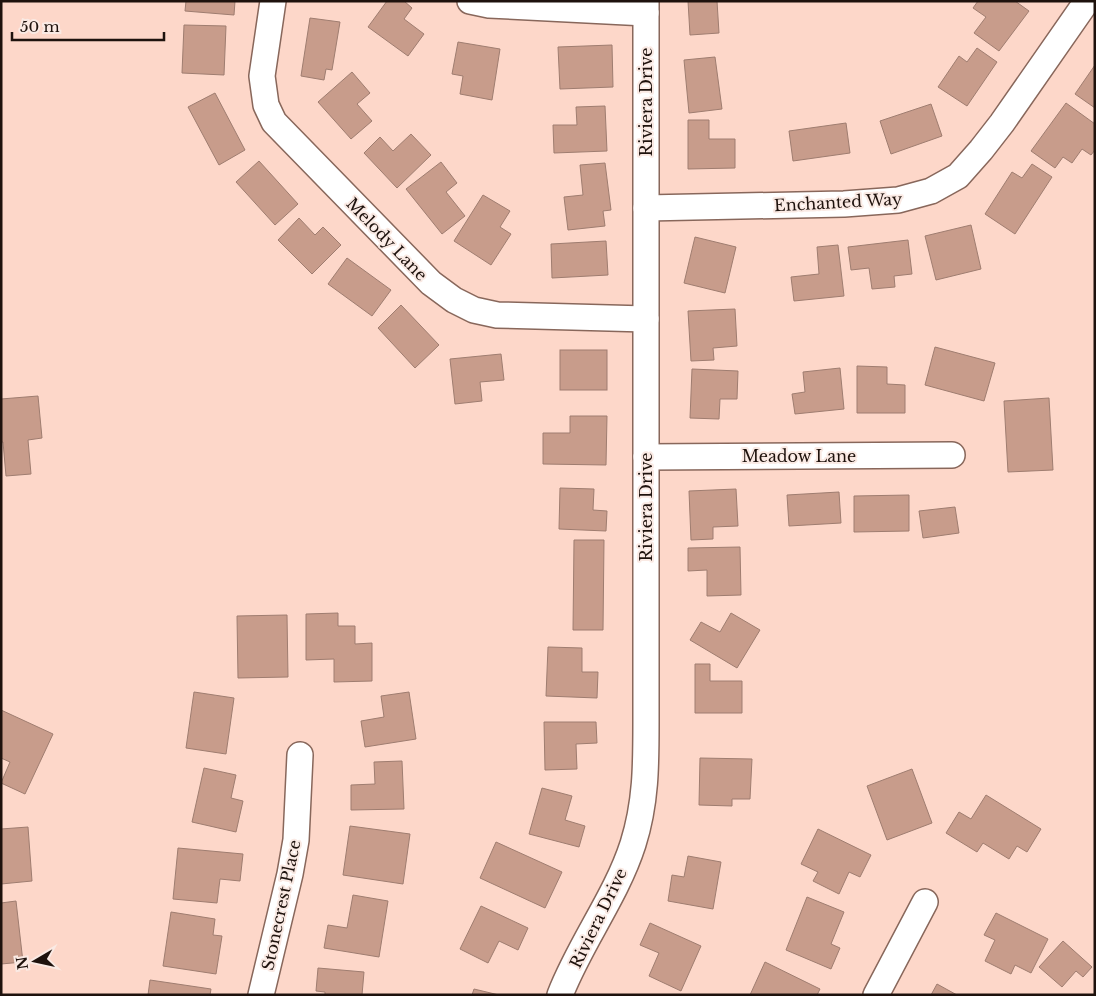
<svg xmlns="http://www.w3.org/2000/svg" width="1096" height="996" font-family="'Libre Baskerville',serif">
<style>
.building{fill:#c89c8b;stroke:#9f7d70}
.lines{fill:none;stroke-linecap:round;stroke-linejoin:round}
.minor-casing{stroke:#88675b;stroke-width:28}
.minor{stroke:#fff;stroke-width:25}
.labels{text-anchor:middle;stroke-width:4;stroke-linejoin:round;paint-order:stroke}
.street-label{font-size:16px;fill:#1e120d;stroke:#faeae4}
</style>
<rect width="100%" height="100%" fill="#fdd7c9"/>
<g class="building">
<path d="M186 1H235L234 15 185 11Z"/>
<path d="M387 1H404L412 8 404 19 424 34 408 56 368 27Z"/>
<path d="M688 1H717L719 33 690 35Z"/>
<path d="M978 1H1015L1029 11 999 51 974 33 986 17 973 8Z"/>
<path d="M310 18 340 22 332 70 326 69 324 80 301 76Z"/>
<path d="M184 25 226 26 224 75 182 73Z"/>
<path d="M458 42 500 49 492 100 460 94 463 76 452 74Z"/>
<path d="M612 45 613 87 560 89 558 47Z"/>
<path d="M977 48 997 62 967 106 938 87 959 56 967 62Z"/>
<path d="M715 57 722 109 689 113 684 60Z"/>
<path d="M1095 65V108L1075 94Z"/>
<path d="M352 72 370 93 357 104 372 121 351 139 318 102Z"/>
<path d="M215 93 245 150 219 165 188 107Z"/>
<path d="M1066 103 1095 124V150L1091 155 1082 149 1072 163 1063 157 1055 168 1031 151Z"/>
<path d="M931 104 942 136 891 154 880 121Z"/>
<path d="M605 106 607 151 554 153 553 125H577L576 107Z"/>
<path d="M688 120H709V139H735V168L688 169Z"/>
<path d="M846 123 850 153 793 161 789 131Z"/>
<path d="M411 134 431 155 397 188 364 153 380 137 393 151Z"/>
<path d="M259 161 298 204 275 225 236 182Z"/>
<path d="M441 162 457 183 446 192 465 216 442 234 406 189Z"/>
<path d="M605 163 611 210 603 211 605 226 568 230 564 197 583 195 580 165Z"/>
<path d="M1032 164 1052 177 1015 234 985 214 1012 172 1022 178Z"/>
<path d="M483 195 510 211 500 227 511 234 491 265 454 241Z"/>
<path d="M299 218 315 235 323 227 341 245 312 274 278 240Z"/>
<path d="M971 225 981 269 936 280 925 236Z"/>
<path d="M695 237 736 247 725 293 684 283Z"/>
<path d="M908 240 912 274 894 276 895 287 872 289 869 268 851 270 848 247Z"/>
<path d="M606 241 608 275 552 278 551 244Z"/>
<path d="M838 245 844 296 794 301 791 277 819 274 817 247Z"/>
<path d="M347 258 391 290 372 316 328 284Z"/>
<path d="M401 305 439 345 415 368 378 328Z"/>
<path d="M735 309 737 346 713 348 714 360 691 361 688 311Z"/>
<path d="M935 347 995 363 984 401 925 385Z"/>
<rect x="560" y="350" width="47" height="40"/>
<path d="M501 354 504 380 480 382 482 401 455 404 450 359Z"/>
<path d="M857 366 887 367V384L905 385V413H857Z"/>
<path d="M840 368 844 409 795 414 792 394 805 392 803 372Z"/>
<path d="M692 369 738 371 737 399H720L719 419 690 418Z"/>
<path d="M38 396 42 438 28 440 31 474 6 476 3 442H1V399Z"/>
<path d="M1049 398 1053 470 1008 472 1004 401Z"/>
<path d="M570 416H607L606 465 543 464V433H570Z"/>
<path d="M560 488 594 489 593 510 607 511 606 531 559 529Z"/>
<path d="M736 489 738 526 713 527V539L691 540 689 491Z"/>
<path d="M839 492 841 523 789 526 787 495Z"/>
<path d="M909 495V531L854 532V496Z"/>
<path d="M955 507 959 533 923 538 919 511Z"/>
<path d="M574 540H604L603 630H573Z"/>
<path d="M740 547 741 595 707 596V570L688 571V548Z"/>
<path d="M338 613V626H355V644L372 643V681L334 682V659L306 660V614Z"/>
<path d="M731 613 760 630 737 668 690 640 701 622 720 632Z"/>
<path d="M287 615 288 677 238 678 237 616Z"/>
<path d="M548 647 582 648V672H598L597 698 546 696Z"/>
<path d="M695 664H710V681H742V713H695Z"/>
<path d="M194 692 234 698 226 754 186 748Z"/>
<path d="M409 692 416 739 365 747 361 721 384 717 381 696Z"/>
<path d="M1 710 53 734 25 794 1 783 10 762 1 758Z"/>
<path d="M544 722H596L597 743 576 744 577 769 545 770Z"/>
<path d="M700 758 752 759 750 799H732V806L699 805Z"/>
<path d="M402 761 404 809 351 810V785L375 784 374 762Z"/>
<path d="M204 768 236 775 231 798 243 801 236 832 192 822Z"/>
<path d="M912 769 932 823 887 840 867 786Z"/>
<path d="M542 788 572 796 565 820 585 826 579 847 529 834Z"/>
<path d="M986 795 1041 829 1027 852 1017 846 1009 859 983 843 977 852 946 833 959 812 971 819Z"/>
<path d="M350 826 410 834 403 884 343 875Z"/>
<path d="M28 827 32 881 1 884V829Z"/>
<path d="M818 829 871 855 860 877 849 872 839 894 813 881 818 872 801 864Z"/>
<path d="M496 842 562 872 545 908 480 878Z"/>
<path d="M178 848 243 854 240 881 220 879 217 903 173 899Z"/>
<path d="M688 856 721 862 713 909 668 901 672 875 684 877Z"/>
<path d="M353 895 388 901 379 957 324 948 328 925 347 928Z"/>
<path d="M807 897 844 912 831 944 840 948 831 969 786 950Z"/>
<path d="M16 901 23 962 1 964V903Z"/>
<path d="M481 906 528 928 518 950 499 941 488 963 460 949Z"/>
<path d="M171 912 215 919 213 935 222 936 216 974 163 966Z"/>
<path d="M996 913 1048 939 1031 973 1015 965 1011 974 985 961 995 940 984 935Z"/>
<path d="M650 923 701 946 681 991 649 976 659 953 640 945Z"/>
<path d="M1063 941 1092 967 1083 977 1076 971 1062 987 1039 967Z"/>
<path d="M765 962 820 989 817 995H750Z"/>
<path d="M318 968 364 972 362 995H325V992L316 991Z"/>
<path d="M150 980 211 989 210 995H148Z"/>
<path d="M937 984 957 995H931Z"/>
<path d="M474 989 499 995H472Z"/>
</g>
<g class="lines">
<g class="minor-casing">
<g id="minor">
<path d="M273 1 262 76 266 105 274 122 431 283 454 300 474 310 497 315 646 319"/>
<path d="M470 1 489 5 646 13"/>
<path d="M646 208 844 204 898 200 931 191 958 176 981 150 1002 123 1087 1"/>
<path d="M646 457 952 455"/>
<path d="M261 995 290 874 296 840 300 755"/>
<path d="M560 995C580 943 616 897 633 844 646 803 646 765 646 723V1"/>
<path d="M876 995 925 902"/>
</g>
</g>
<use href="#minor" class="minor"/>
</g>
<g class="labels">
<g class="street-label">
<text transform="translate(646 102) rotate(-90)" y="6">Riviera Drive</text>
<text transform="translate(838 202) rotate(-3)" y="6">Enchanted Way</text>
<text transform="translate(387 239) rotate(46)" y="6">Melody Lane</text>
<text x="799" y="462">Meadow Lane</text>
<text transform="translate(646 507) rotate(-90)" y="6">Riviera Drive</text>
<text transform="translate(281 905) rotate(-78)" y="6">Stonecrest Place</text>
<text transform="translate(598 918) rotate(-64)" y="6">Riviera Drive</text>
</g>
</g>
<rect width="1096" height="996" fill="none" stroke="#1e120d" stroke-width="5"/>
<g transform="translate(35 961) rotate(261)" stroke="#faeae4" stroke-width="4" paint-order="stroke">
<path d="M0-4L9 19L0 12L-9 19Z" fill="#1e120d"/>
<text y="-8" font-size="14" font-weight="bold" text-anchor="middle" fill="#1e120d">N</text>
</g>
<path d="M12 32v8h152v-8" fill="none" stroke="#1e120d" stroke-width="2.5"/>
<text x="20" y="32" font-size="15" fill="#1e120d" stroke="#faeae4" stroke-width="4" paint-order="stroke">50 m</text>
</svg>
